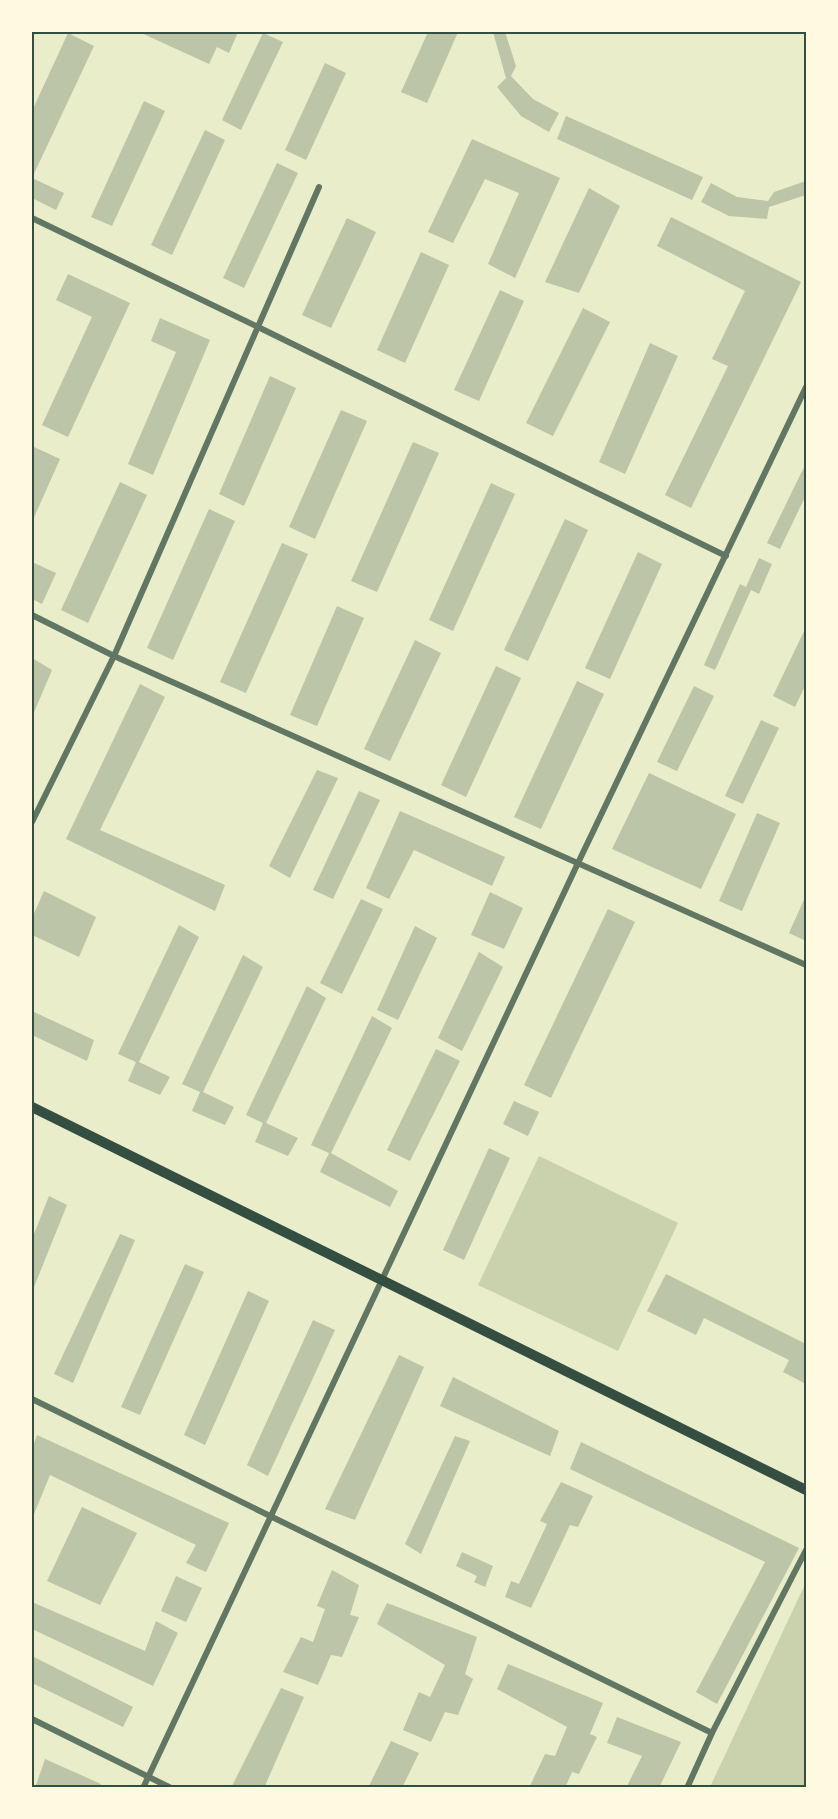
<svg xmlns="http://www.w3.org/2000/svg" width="838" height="1819" font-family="Quicksand,sans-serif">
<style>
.green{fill:#cad2ad}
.building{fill:#bcc5a7}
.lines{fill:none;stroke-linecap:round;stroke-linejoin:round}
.minor{stroke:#617663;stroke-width:6}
.secondary{stroke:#344e41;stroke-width:10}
.neatline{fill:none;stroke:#344e41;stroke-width:2}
</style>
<rect width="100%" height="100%" fill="#e9edc9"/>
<g class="green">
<path d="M539 1156 678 1223 618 1351 478 1285Z"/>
<path d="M806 1582V1787H710Z"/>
</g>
<g class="building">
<path d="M139 32H238L229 53 217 47 209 64Z"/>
<path d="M428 32H458L427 103 401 92Z"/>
<path d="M493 32H505L516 66 511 76 533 99 559 113 549 132 521 116 497 87 506 78Z"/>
<path d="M68 33 94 46 32 178 64 193 56 210 32 198V111Z"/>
<path d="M263 33 283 42 241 130 222 120Z"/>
<path d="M325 63 346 73 306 160 285 150Z"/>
<path d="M144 101 165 111 112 226 91 217Z"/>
<path d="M566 116 703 177 692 200 557 139Z"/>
<path d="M205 130 225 140 172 255 151 245Z"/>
<path d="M472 139 560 178 515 278 488 264 519 193 485 179 453 243 428 232Z"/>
<path d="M277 163 298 173 244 288 223 278Z"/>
<path d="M806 181V195L769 207 767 219 729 216 701 202 711 183 737 197 768 201 774 192Z"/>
<path d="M589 188 620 206 579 293 545 282Z"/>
<path d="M671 217 801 282 691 508 665 495 728 366 712 359 745 291 657 246Z"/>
<path d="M347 218 376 232 331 328 302 315Z"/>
<path d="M421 252 449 265 405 363 377 350Z"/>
<path d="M68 274 130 303 68 437 42 425 92 317 56 300Z"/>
<path d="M500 290 524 301 479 401 454 390Z"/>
<path d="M583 308 610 322 553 436 526 423Z"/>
<path d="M160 318 210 340 153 475 128 464 176 352 151 341Z"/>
<path d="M650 343 678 356 625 474 599 462Z"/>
<path d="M270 376 296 388 244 506 219 494Z"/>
<path d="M341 410 367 421 315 539 289 527Z"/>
<path d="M413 442 439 453 377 592 351 581Z"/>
<path d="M34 447 60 459 32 522V453Z"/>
<path d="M806 463V495L780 549 767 543Z"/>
<path d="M120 482 147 495 88 623 61 610Z"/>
<path d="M491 483 515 494 453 631 429 620Z"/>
<path d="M209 509 235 521 173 660 147 648Z"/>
<path d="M565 519 588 530 528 661 504 650Z"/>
<path d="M282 543 308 554 246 693 220 682Z"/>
<path d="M638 552 662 564 610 679 585 668Z"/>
<path d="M759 558 772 564 759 594 751 590 715 670 704 665 740 584 746 587Z"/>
<path d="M32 562 56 573 42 604 32 599Z"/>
<path d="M337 606 364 618 317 726 290 715Z"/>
<path d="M806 627V684L795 707 773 696Z"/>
<path d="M415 640 441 653 390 761 364 749Z"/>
<path d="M32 658 52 670 32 717Z"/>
<path d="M496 666 521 678 466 797 441 785Z"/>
<path d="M577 681 604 694 541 829 514 817Z"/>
<path d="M140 684 165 697 100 830 225 885 215 911 66 839Z"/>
<path d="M694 686 714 696 677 771 657 762Z"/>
<path d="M761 720 779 728 743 804 725 796Z"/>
<path d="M317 770 338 778 290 878 269 866Z"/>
<path d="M649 773 736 814 701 889 612 849Z"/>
<path d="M359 791 380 800 333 899 313 890Z"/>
<path d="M400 811 505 857 492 886 414 850 389 899 366 888Z"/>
<path d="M757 813 780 823 742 911 719 901Z"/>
<path d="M44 891 96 917 79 957 32 935V918Z"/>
<path d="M490 892 523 908 504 949 471 935Z"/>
<path d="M806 895V941L789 933Z"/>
<path d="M361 899 383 909 342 994 320 983Z"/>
<path d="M608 909 635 922 551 1098 524 1085Z"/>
<path d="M179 925 199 937 139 1062 170 1077 160 1095 128 1081 136 1062 118 1054Z"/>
<path d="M415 926 437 938 398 1020 377 1010Z"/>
<path d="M479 952 503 967 462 1051 438 1038Z"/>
<path d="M243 955 263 967 203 1092 234 1107 225 1125 192 1111 200 1092 182 1084Z"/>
<path d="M307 986 326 998 266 1123 298 1138 288 1156 255 1142 263 1123 246 1115Z"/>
<path d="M32 1011 94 1040 87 1061 32 1035Z"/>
<path d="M372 1016 392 1028 331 1153 398 1191 390 1207 320 1172 329 1153 311 1145Z"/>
<path d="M436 1049 460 1061 410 1161 387 1150Z"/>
<path d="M514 1101 539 1112 528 1136 503 1124Z"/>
<path d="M489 1148 510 1158 464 1260 443 1250Z"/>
<path d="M49 1196 67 1205 32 1292V1239Z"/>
<path d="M120 1234 135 1240 73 1383 54 1374Z"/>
<path d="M185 1264 204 1272 140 1415 121 1407Z"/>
<path d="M666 1274 806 1344V1384L783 1372 789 1360 704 1318 696 1335 647 1311Z"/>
<path d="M248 1291 269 1301 205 1445 184 1435Z"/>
<path d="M313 1320 335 1330 268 1476 247 1465Z"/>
<path d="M399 1355 424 1367 355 1520 325 1509Z"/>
<path d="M453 1377 559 1431 550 1456 440 1406Z"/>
<path d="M37 1435 229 1523 206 1572 186 1563 196 1545 50 1475 32 1519V1449Z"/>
<path d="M455 1436 470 1441 421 1554 405 1544Z"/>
<path d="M581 1442 799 1548 717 1704 696 1692 765 1562 570 1469Z"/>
<path d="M561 1482 593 1496 578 1527 570 1525 531 1608 505 1597 511 1581 519 1584 547 1524 540 1521Z"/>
<path d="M82 1507 137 1533 100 1605 47 1581Z"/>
<path d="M462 1552 493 1566 485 1587 474 1582 477 1576 456 1566Z"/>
<path d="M332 1570 359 1585 350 1615 359 1617 342 1657 331 1655 318 1685 283 1672 301 1637 313 1642 325 1609 317 1606Z"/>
<path d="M176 1576 202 1588 186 1622 161 1611Z"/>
<path d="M32 1602 145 1651 156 1621 178 1633 153 1686 32 1629Z"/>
<path d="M387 1603 477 1637 465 1674 473 1679 458 1715 445 1712 431 1742 403 1730 419 1692 430 1697 445 1665 377 1624Z"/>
<path d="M32 1656 133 1707 123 1727 32 1683Z"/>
<path d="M508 1664 603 1703 590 1734 597 1737 579 1774 572 1772 565 1788H529L545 1754 555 1756 567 1727 497 1689Z"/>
<path d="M281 1688 304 1697 264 1788H231Z"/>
<path d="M617 1717 681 1742 659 1788H626L642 1756 607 1743Z"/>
<path d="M391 1741 419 1753 402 1788H368Z"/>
<path d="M45 1759 101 1784 100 1788H35Z"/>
</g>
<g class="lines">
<g class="minor">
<path d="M32 218 258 327 726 556"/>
<path d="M32 615 114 656 806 965"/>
<path d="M32 822 114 656 319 187"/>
<path d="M32 1399 712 1733"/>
<path d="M32 1719 171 1788"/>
<path d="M143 1788 578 863 806 387"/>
<path d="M687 1788 712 1733 806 1550"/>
</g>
<path class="secondary" d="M32 1107 806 1490"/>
</g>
<rect width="838" height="1819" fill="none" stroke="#fefae0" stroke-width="66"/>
<rect x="33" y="33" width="772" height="1753" class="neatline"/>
</svg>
